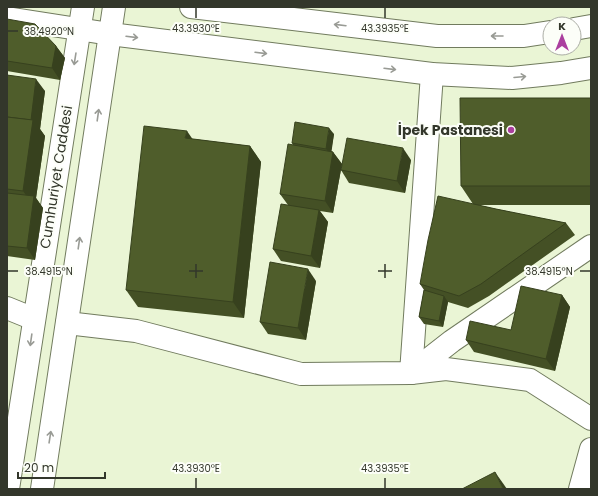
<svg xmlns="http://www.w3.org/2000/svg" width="598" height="496" font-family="Poppins,sans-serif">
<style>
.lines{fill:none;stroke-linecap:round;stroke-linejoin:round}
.minor-casing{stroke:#717b5e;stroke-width:24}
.major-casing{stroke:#717b5e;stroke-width:24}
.minor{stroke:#fff;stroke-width:22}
.major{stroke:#fff;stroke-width:22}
.wall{fill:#445025}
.shaded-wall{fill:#37411e}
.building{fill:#4f5d2b;stroke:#37411e}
.oneway{stroke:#999b95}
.ticks{fill:none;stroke:#33372b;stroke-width:1.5}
.poi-dot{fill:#ab3f9f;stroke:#fcfef8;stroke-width:1.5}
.labels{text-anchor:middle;stroke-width:4;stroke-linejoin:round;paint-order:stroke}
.poi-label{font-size:14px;font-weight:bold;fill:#33372b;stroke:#fcfef8;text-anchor:end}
.street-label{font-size:14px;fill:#33372b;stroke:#fcfef8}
.ticks-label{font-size:10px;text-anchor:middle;fill:#33372b;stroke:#fcfef8;stroke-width:4;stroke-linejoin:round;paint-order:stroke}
</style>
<rect width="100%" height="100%" fill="#eaf5d5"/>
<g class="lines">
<g class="minor-casing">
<g id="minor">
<path d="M191 7 437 36H524L550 32"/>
<path d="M7 18 110 34 432 74 512 78 561 73 591 68"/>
<path d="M574 29 591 26"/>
<path d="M7 308 34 319"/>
<path d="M67 323 136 331 301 374 411 373 446 369 530 380 591 419"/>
<path d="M411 373 432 74"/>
<path d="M411 373 452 341 591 246"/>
<path d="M580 489 591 449"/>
</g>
</g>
<g class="major-casing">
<g id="major">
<path d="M8 489 83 7"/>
<path d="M42 489 114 7"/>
</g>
</g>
<use href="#minor" class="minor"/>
<use href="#major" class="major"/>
</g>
<g class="wall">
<path d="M7 19 56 46 65 58 60 80 7 71Z"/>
<path d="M7 75 45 91 40 129 45 136 36 198 43 208 35 260 7 256Z"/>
<path d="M591 98V205H478L496 209 566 223 575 235 489 296 468 308 448 302 443 327 424 324 419 317 424 290 420 284 473 204 461 186Z"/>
<path d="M334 134 331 151 333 152 342 164 333 213 320 211 328 222 320 268 281 261 273 249 288 205 280 194 293 145 292 143Z"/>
<path d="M193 139 250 146 261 162 244 318 138 307 126 290Z"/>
<path d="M411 160 405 193 349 183 341 170Z"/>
<path d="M316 281 306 340 268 334 260 322Z"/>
<path d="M562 295 570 307 555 371 474 352 466 340 511 330Z"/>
</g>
<g class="shaded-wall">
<path d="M56 46 65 58 60 80 52 68Z"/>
<path d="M36 79 45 91 40 129 45 136 36 198 43 208 35 260 27 248 33 205 23 191 30 123Z"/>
<path d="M329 128 334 134 331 155 326 149Z"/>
<path d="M187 131 198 147 185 138Z"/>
<path d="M250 146 261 162 244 318 233 302Z"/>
<path d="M403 148 411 160 405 193 397 181Z"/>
<path d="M333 152 342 164 333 213 325 201Z"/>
<path d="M319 210 328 222 320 268 311 256Z"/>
<path d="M308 269 316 281 306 340 298 328Z"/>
<path d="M562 295 570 307 555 371 546 359Z"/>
<path d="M444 296 448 302 443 327 439 321Z"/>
<path d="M495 472 507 489H503Z"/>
</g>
<g class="building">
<path d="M7 19 35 24 56 46 52 68 7 61Z"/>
<path d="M7 75 36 79 31 120 7 117Z"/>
<path d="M460 98H591V186H461Z"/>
<path d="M7 117 33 120 23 191 7 189Z"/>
<path d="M295 122 329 128 326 149 292 143Z"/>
<path d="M144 126 187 131 185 138 250 146 233 302 126 290Z"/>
<path d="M347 138 403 148 397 181 341 170Z"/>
<path d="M288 144 333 152 325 201 280 194Z"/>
<path d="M7 193 34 196 27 248 7 246Z"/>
<path d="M438 196 496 209 566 223 481 284 459 296 420 284 428 240Z"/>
<path d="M281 204 319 210 311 256 273 249Z"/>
<path d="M270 262 308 269 298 328 260 322Z"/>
<path d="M521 286 562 295 546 359 466 340 470 321 511 330Z"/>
<path d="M424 290 444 296 439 321 419 317Z"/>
<path d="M495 472 503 489H462Z"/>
</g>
<defs><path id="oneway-shaft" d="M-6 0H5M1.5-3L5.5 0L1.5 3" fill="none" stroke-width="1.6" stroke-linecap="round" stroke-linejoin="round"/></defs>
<g class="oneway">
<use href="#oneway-shaft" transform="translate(340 25) rotate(-173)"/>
<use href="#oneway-shaft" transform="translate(497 36) rotate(180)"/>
<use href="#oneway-shaft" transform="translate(132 37) rotate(7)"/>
<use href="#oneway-shaft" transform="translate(261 53) rotate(7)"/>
<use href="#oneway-shaft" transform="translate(75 59) rotate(99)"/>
<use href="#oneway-shaft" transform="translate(390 69) rotate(7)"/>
<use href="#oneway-shaft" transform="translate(520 77) rotate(-5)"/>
<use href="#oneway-shaft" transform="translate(98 115) rotate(-82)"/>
<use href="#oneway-shaft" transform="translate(79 243) rotate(-82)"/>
<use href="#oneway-shaft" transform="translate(31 340) rotate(98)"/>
<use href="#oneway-shaft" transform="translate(50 437) rotate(-81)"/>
</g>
<path class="ticks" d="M196 8V18M385 8V18M8 31H18M196 264V278M385 264V278M8 271H18M189 271H203M378 271H392M580 271H590M196 478V488M385 478V488"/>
<circle class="poi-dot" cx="511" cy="130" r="4"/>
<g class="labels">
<g class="poi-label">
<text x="503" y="135">İpek Pastanesi</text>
</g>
<g class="street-label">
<text transform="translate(56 177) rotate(-81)" y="5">Cumhuriyet Caddesi</text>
</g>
</g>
<g class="ticks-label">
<text x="196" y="32">43.3930°E</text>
<text x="385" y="32">43.3935°E</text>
<text x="49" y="35">38.4920°N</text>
<text x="49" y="275">38.4915°N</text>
<text x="549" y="275">38.4915°N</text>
<text x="196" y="472">43.3930°E</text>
<text x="385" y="472">43.3935°E</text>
</g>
<rect width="598" height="496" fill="none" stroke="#33372b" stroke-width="16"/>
<g transform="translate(562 36)"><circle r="19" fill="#fcfef8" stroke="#acaea6"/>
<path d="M0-3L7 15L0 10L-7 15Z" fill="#ab3f9f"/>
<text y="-6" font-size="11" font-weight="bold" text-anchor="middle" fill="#33372b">K</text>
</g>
<path d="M18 472v6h87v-6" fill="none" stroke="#33372b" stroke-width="2"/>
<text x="24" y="472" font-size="12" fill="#33372b" stroke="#fcfef8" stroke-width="3" paint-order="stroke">20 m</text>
</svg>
